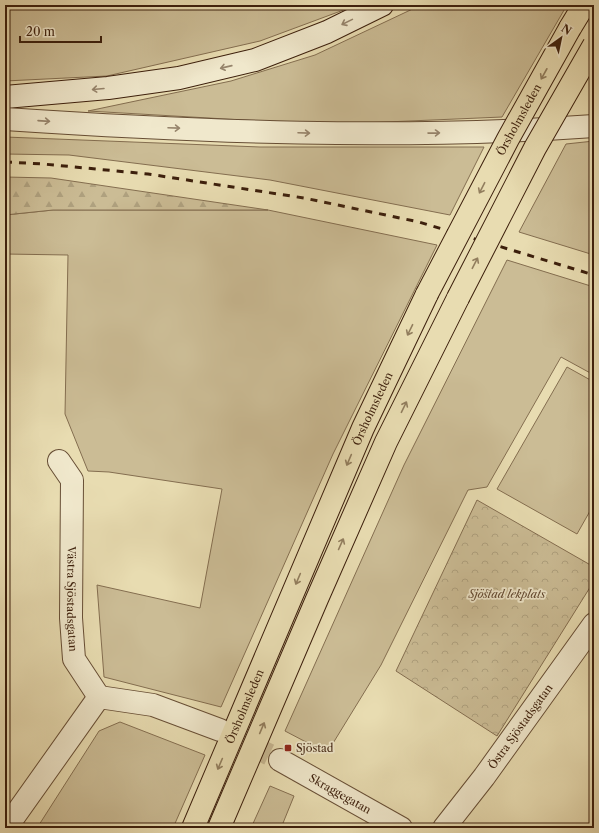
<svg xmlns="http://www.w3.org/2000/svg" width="599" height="833" font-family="'Libre Caslon Text',serif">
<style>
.grass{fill:#cbbc95;stroke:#846e50}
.forest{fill:url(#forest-firs);stroke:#846e50}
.park{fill:url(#park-crowns);stroke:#846e50}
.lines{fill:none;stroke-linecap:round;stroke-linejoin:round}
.minor-tunnel{stroke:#c6b690;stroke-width:22;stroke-dasharray:22 11;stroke-linecap:butt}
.minor-casing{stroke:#674e35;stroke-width:24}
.tertiary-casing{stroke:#674e35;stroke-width:24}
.secondary-casing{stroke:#3c1f0c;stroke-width:24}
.primary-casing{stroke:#3c1f0c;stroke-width:24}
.minor{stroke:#f0e8cc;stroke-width:22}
.tertiary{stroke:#f0e8cc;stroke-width:22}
.secondary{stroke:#f0e8cc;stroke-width:22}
.primary{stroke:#e8dcb1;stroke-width:22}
.rail{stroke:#3c1f0c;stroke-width:3;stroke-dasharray:7 7;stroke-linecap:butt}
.primary-bridge-casing{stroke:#3c1f0c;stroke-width:24;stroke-linecap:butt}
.primary-bridge{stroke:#e8dcb1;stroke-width:22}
.oneway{stroke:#96846c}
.oneway2{stroke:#927e5e}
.poi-dot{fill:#8f2418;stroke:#f0e8cc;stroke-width:1.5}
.labels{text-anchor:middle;stroke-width:3.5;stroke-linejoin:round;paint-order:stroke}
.street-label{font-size:11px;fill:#3c1f0c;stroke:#f0e8cc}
.park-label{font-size:11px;font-style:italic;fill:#60462e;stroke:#f0e8cc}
.poi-label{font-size:11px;fill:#3c1f0c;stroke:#f0e8cc;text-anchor:start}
</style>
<defs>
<pattern id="forest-firs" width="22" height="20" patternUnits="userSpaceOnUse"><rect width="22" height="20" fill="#cbbc95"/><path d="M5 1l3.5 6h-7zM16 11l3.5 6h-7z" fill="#afa17f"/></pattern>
<pattern id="park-crowns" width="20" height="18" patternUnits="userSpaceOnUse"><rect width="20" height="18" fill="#cbbc95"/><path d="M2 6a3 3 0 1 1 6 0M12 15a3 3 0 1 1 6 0" fill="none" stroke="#afa17f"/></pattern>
</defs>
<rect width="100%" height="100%" fill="#e8dcb1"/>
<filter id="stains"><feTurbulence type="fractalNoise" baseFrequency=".005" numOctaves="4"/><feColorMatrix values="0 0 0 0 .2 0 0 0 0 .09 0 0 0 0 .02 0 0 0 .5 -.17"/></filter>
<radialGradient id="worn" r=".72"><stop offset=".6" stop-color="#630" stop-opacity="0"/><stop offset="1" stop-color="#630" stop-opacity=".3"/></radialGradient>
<g class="grass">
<path d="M5 5H357L260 41 107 76 5 81Z"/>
<path d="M421 5H567L502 117 363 123 260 121 88 111 231 81 315 55Z"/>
<path d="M5 137 260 147H484L450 215 270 180 69 155 5 154Z"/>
<path d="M594 141V255L519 232 566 144Z"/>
<path d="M53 210H268L437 245 333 454 221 707 104 677 97 585 200 608 222 489 109 472 88 471 65 414 68 255 5 254V215Z"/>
<path d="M507 260 594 287V375L561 357 487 487 468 490 381 665 327 753 285 731 404 465Z"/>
<path d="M567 367 594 382V504L577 534 497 489Z"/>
<path d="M120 722 205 755 173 828H37L99 731Z"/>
<path d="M270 786 294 796 281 828H251Z"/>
</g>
<path class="forest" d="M5 177 51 178 268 210H53L5 215Z"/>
<path class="park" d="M477 500 594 567V581L497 736 396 671Z"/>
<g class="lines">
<path class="minor-tunnel" d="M220 730 280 760"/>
<g class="minor-casing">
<g id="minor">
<path id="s1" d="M59 461 72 480 71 618 74 659 99 697"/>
<path d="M99 697 153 705 220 730"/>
<path id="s2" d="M280 760 401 828"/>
<path d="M6 828 99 697"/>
<path id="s3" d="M444 828 484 777 594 624"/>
</g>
</g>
<g class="tertiary-casing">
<path id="tertiary" d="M5 119C201 132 398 140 594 126"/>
</g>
<g class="secondary-casing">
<path id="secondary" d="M5 97 108 88 179 78 255 60 327 32 382 5"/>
</g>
<g class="primary-casing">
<g id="primary">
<path d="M570 28 584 5"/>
<path id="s4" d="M193 828 363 428 427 294"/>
<path d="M219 828 317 599 386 442 458 298"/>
</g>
</g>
<use href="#minor" class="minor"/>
<use href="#tertiary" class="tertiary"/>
<use href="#secondary" class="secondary"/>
<use href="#primary" class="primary"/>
<path class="rail" d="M5 162 43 164 148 174 304 198 419 222 594 275"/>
<g class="primary-bridge-casing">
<g id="primary-bridge">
<path id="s5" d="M427 294 508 139 570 28"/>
<path d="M458 298 535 148 594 45"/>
</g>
</g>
<use href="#primary-bridge" class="primary-bridge"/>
</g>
<defs><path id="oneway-shaft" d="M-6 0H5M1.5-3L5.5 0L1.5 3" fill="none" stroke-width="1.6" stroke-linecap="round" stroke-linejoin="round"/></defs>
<g class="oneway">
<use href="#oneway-shaft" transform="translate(347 22) rotate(154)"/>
<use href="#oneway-shaft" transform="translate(226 67) rotate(167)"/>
<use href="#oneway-shaft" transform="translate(98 89) rotate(175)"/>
<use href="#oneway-shaft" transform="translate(44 121) rotate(4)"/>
<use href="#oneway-shaft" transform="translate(174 128) rotate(2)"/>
<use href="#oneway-shaft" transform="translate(304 133) rotate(2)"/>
<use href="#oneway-shaft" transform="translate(434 133) rotate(-1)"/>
</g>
<g class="oneway2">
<use href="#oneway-shaft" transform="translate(544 74) rotate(119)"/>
<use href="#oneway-shaft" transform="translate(482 188) rotate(117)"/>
<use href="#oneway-shaft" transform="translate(475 263) rotate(-63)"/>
<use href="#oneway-shaft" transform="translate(410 330) rotate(116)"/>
<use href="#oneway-shaft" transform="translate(404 407) rotate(-64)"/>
<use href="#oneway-shaft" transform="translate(349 460) rotate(113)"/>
<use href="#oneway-shaft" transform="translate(341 544) rotate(-66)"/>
<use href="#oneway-shaft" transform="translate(298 579) rotate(113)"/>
<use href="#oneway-shaft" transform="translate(262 728) rotate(-67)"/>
<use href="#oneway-shaft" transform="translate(220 764) rotate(113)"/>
</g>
<rect class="poi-dot" x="284" y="744" width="8" height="8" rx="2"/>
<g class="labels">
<g class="street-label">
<text dy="4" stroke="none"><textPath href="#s5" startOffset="197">Örsholmsleden</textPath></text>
<text dy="4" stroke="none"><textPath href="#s4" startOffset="456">Örsholmsleden</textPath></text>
<text dy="4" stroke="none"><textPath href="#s1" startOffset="142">Västra Sjöstadsgatan</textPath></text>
<text dy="4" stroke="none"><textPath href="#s4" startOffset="132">Örsholmsleden</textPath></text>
<text dy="4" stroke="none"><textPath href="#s3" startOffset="127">Östra Sjöstadsgatan</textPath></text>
<text dy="4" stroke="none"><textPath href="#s2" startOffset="69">Skraggegatan</textPath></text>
</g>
<g class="park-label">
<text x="507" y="598">Sjöstad lekplats</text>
</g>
<g class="poi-label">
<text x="296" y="752">Sjöstad</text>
</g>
</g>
<rect width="599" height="833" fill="none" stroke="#e8dcb1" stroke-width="20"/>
<rect x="6" y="6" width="587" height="821" fill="none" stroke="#3c1f0c" stroke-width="2"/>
<rect x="10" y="10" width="579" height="813" fill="none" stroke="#3c1f0c"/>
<g transform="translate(561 38) rotate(33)" stroke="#f0e8cc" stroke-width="3" paint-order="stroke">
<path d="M0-3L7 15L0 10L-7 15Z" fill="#3c1f0c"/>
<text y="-6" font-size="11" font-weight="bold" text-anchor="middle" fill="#3c1f0c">N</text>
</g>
<path d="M20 36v6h81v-6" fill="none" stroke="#3c1f0c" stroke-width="2"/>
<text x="26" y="36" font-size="12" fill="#3c1f0c" stroke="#f0e8cc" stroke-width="3" paint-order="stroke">20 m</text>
<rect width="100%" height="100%" filter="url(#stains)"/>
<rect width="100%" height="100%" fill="url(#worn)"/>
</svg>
